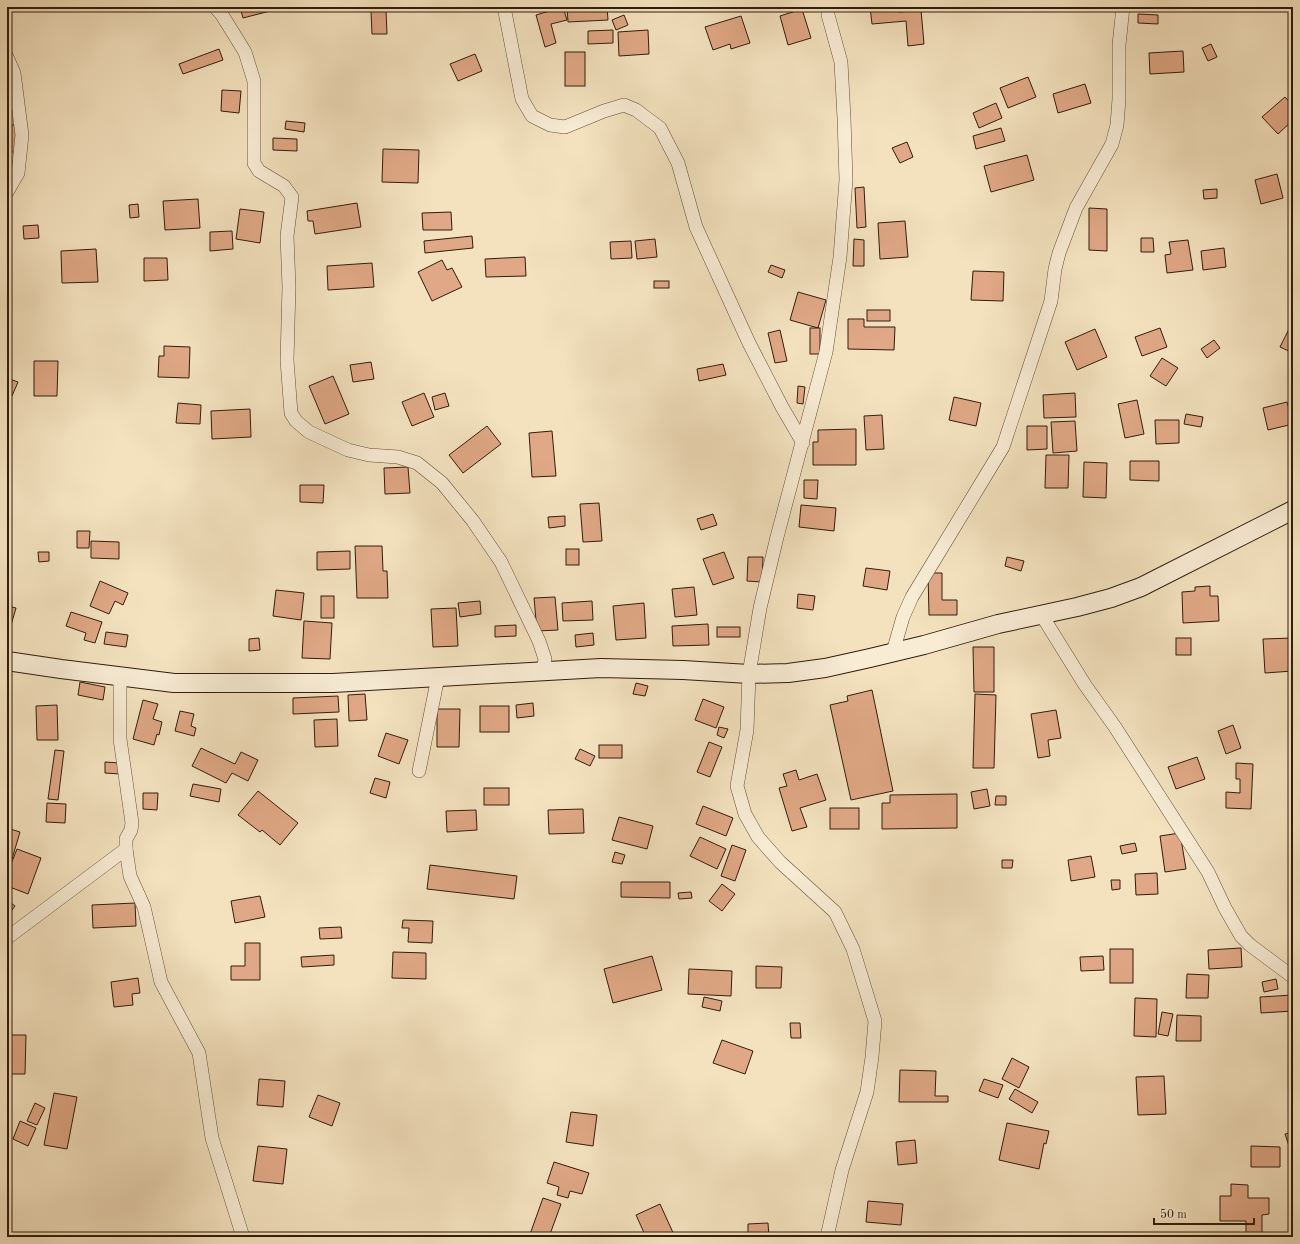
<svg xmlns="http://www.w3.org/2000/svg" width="1300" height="1244" font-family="'Old Standard TT',serif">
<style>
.building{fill:#e0a886;stroke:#311c0c}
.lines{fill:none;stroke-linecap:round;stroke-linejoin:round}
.minor-casing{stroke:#624e39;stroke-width:14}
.secondary-casing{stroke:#311c0c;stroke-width:20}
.minor{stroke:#f8ecd5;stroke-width:13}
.secondary{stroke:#f8ecd5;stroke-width:18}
</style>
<rect width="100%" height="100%" fill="#f4e2bf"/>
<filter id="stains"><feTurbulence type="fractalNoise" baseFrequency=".005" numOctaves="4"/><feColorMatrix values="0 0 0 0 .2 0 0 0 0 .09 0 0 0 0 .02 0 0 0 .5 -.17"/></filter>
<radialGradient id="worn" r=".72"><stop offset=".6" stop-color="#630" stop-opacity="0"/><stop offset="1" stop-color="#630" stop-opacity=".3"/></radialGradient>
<g class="building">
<path d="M240 7H269L270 11 243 18Z"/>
<path d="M563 7 567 20 551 24 556 43 545 47 536 15Z"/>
<path d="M567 7H607L608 20 568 22Z"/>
<path d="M870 7H898L899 12 921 10 924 44 908 46 906 21 872 24Z"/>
<path d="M802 9 811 38 788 45 780 16Z"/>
<path d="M386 10 387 34H372L371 11Z"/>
<path d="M1138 14 1158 15V24L1138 23Z"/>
<path d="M624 15 628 25 616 30 612 20Z"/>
<path d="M741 16 750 43 731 49 730 44 713 50 705 27Z"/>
<path d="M613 30V43L588 44V31Z"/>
<path d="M648 30 649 54 619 56 618 32Z"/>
<path d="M1211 44 1217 57 1208 61 1202 48Z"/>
<path d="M219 49 223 60 183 74 179 64Z"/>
<path d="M1183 51 1184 72 1150 74 1149 53Z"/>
<rect x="565" y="52" width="20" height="34"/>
<path d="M475 54 482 71 458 81 450 64Z"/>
<path d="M1028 77 1036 97 1008 108 1000 88Z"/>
<path d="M1085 84 1091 103 1058 113 1053 94Z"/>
<path d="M222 90 241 91 239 113 221 111Z"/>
<path d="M1285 97 1293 106V109L1288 113 1293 120 1278 134 1262 117Z"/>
<path d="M996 103 1002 118 979 128 973 113Z"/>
<path d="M286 121 305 123 304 132 285 129Z"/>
<path d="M8 125H19L18 152H8Z"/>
<path d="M1001 128 1005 141 976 149 973 136Z"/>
<path d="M273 138 297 139V151L273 150Z"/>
<path d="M907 142 913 157 900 163 892 148Z"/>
<path d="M383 149 419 150 418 183 382 182Z"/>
<path d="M1027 155 1034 180 991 192 984 166Z"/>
<path d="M1277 174 1283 198 1261 204 1255 180Z"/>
<path d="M864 187 866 227 857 228 855 188Z"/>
<path d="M1217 189V198L1204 199 1203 190Z"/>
<path d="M198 199 200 228 165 230 163 201Z"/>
<path d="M357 203 361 227 315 234 313 221H308L307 211Z"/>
<path d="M138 204 139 217 130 218 129 205Z"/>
<path d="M1089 208 1107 209V251L1089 250Z"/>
<path d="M240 209 264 212 260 243 236 239Z"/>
<path d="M451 212 452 230H423L422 213Z"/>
<path d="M905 221 908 257 880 259 878 223Z"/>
<path d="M38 225 39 238 24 239 23 226Z"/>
<path d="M232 231 233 249 210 251V232Z"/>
<path d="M472 236 473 248 425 253 424 241Z"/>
<path d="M1141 238H1153L1154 252H1141Z"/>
<path d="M655 239 657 257 637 259 635 241Z"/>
<path d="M854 239 864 240V266H853Z"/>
<path d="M1188 240 1193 270 1167 273 1165 255 1171 254 1169 242Z"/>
<path d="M631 241 632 258 611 259 610 242Z"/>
<path d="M1224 248 1226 267 1203 270 1201 251Z"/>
<path d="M96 249 98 282 62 283 61 251Z"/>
<path d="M525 257 526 276 486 277 485 259Z"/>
<path d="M144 258H167L168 280 144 281Z"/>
<path d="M442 260 447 270 452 268 462 287 432 301 418 272Z"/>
<path d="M372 263 374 287 328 290 327 266Z"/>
<path d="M771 265 785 270 782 278 768 272Z"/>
<path d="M973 271 1004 272 1003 301 971 300Z"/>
<rect x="654" y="281" width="15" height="7"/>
<path d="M798 292 826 300 818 328 790 320Z"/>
<rect x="867" y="310" width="23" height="11"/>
<path d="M848 319H864V327H895L894 350 848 349Z"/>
<path d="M1293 321V353L1280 347Z"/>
<rect x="810" y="328" width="10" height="26"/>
<path d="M1160 328 1167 347 1142 356 1135 337Z"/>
<path d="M1095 329 1107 357 1077 370 1065 342Z"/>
<path d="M780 330 787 361 775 363 768 333Z"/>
<path d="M1214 340 1220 348 1207 358 1201 349Z"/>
<path d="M164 346 190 347 189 378 158 377 159 356H164Z"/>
<path d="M1162 358 1178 368 1166 386 1150 376Z"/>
<path d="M34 361H58L57 396H34Z"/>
<path d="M371 362 374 379 353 382 350 365Z"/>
<path d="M723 364 726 375 699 381 697 369Z"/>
<path d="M333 376 349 414 325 424 309 386Z"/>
<path d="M7 378 18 382 12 396 7 394Z"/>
<path d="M798 386 805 387 803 404 797 403Z"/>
<path d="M424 393 434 417 412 426 402 402Z"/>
<path d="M445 393 449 406 435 410 432 397Z"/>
<path d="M1075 393 1076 417 1044 418 1043 395Z"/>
<path d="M954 397 981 403 976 426 949 420Z"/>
<path d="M1137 400 1144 434 1125 438 1118 404Z"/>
<path d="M1287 402 1293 424 1268 430 1263 408Z"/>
<path d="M178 403 201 405 200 424 176 423Z"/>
<path d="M250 409 251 437 212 439 211 411Z"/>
<path d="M1186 414 1203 417 1201 427 1184 424Z"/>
<path d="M882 415 884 449 866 450 864 416Z"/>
<path d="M1155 420H1179V443L1156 444Z"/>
<path d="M1075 421 1077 451 1053 453 1051 422Z"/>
<path d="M487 426 501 444 463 473 449 455Z"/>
<path d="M1027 426H1047V449L1027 450Z"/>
<path d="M856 429V465H813V442H818V430Z"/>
<path d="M552 431 556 476 532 477 529 433Z"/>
<path d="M1046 455H1069L1068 488H1045Z"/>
<path d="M1130 461H1159V481L1130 480Z"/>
<path d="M1084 462 1107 463 1106 498 1083 497Z"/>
<path d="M408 467 410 493 385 494 384 468Z"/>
<path d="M804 480H818L817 499 804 498Z"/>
<path d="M300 485H324L323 503 300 502Z"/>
<path d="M599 503 602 541 583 542 580 504Z"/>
<path d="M801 505 836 508 834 531 799 527Z"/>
<path d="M713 514 717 525 701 530 697 519Z"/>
<path d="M565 516V526L549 528 548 517Z"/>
<path d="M77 531H90L89 548H77Z"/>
<path d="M91 541 119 542V559L91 558Z"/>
<path d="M355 546H382L383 571H387L388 598H357Z"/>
<rect x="566" y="549" width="13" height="16"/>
<path d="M350 551V569L317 570V552Z"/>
<path d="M38 552H49V561L39 562Z"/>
<path d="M724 552 734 578 713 585 703 559Z"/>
<path d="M748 557H763L762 582 747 581Z"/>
<path d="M1007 557 1024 561 1021 571 1005 566Z"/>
<path d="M866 568 890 571 887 590 863 586Z"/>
<path d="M928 573H942V600H957V615H929Z"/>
<path d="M100 581 128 593 123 605 115 601 109 614 90 606Z"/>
<path d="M1210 586V596H1218L1219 621 1183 623 1182 592 1195 591V587Z"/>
<path d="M694 587 697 615 675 617 672 589Z"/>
<path d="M276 590 304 593 301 620 273 616Z"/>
<path d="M798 594 815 596 813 610 797 608Z"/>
<rect x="321" y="596" width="13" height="22"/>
<path d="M555 597 558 630 537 631 534 598Z"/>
<path d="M480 601 481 614 460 617 458 603Z"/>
<path d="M592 601 593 620 563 621 562 603Z"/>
<path d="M644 603 646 638 616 640 613 606Z"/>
<path d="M7 606 16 608 11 625 7 624Z"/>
<path d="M456 608 458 646 433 647 431 609Z"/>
<path d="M71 612 102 622 95 643 84 640 86 633 66 626Z"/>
<path d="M304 621 332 623 330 659 302 658Z"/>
<path d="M708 624 709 645 673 646 672 626Z"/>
<path d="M516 625V636L495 637V626Z"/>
<rect x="717" y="627" width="23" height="10"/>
<path d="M106 632 128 635 126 647 104 644Z"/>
<path d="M593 633 594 645 576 647 575 635Z"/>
<path d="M259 638 260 650 249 651V639Z"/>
<rect x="1176" y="638" width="15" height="17"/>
<path d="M1293 638V671L1265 673 1263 639Z"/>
<path d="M973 647H994V692H974Z"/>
<path d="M80 682 105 687 103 700 78 695Z"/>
<path d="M636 683 648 686 645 696 633 694Z"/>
<path d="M872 690 893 791 851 800 830 705 848 701 847 696Z"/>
<path d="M365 694 367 720 349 721 348 695Z"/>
<path d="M975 694 996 695 994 768H973Z"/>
<path d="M338 696 339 712 293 714V698Z"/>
<path d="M703 699 724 707 716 728 695 720Z"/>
<path d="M143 700 158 704 153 719 162 722 159 735 157 734 154 745 133 739Z"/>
<path d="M533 703 534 716 517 718 516 705Z"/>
<path d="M57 705 58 740H37L36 706Z"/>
<rect x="480" y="706" width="29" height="26"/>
<path d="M437 709H460L459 747H437Z"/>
<path d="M1056 710 1061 738 1048 740 1050 756 1038 758 1031 714Z"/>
<path d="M180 711 194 714 191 726 196 728 194 736 175 731Z"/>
<path d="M337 719 338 746 315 747 314 720Z"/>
<path d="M1233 725 1241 748 1226 754 1218 731Z"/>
<path d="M719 727 728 729 724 738 717 735Z"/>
<path d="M386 733 408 740 399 764 378 756Z"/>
<path d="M709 742 722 747 710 777 697 772Z"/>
<rect x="599" y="745" width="23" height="13"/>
<path d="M201 748 235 764 241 752 258 760 248 781 232 773 226 783 192 766Z"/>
<path d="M580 749 595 756 590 766 575 759Z"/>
<path d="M55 750 64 751 58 800 48 799Z"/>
<path d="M1197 757 1205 779 1176 789 1168 767Z"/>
<path d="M105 762 120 763V774L105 773Z"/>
<path d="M1236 763 1253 764 1251 809 1226 808V792L1240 793V779H1236Z"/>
<path d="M796 770 799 780 817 774 826 800 800 808 807 827 792 831 779 788 787 786 783 774Z"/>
<path d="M375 778 390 782 386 798 370 793Z"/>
<path d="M193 784 221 789 219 802 190 796Z"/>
<rect x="484" y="788" width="25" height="17"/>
<path d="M987 789 990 806 974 809 971 792Z"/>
<path d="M258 791 298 823 280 845 262 830 260 832 238 815Z"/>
<path d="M143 793H158L157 810 143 809Z"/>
<path d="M957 794V828L882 829V803H890V795Z"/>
<path d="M996 796H1006V805H995Z"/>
<path d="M47 803 66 804 65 823 46 822Z"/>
<path d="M703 806 733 818 726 836 696 824Z"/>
<rect x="830" y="808" width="29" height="21"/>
<path d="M583 809 584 833 549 834 548 810Z"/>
<path d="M476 810 477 830 447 832 446 811Z"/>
<path d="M619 817 653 826 647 849 612 840Z"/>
<path d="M7 828 20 832 12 859 7 858Z"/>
<path d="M1180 833 1186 869 1165 872 1160 836Z"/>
<path d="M700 837 726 849 717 869 690 856Z"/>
<path d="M1135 843 1137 851 1122 854 1120 846Z"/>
<path d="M732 845 746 850 735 881 721 876Z"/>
<path d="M17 849 41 858 28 894 7 886V874Z"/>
<path d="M615 852 625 855 622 864 612 862Z"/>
<path d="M1091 856 1095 877 1071 881 1068 860Z"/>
<path d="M1002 860H1013L1012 868H1002Z"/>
<path d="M430 865 517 876 514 899 427 889Z"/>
<path d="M1157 873 1158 894 1136 895 1135 874Z"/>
<path d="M1111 880H1120V889L1112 890Z"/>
<path d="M621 882H670V898L621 897Z"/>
<path d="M722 884 735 894 722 911 709 901Z"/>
<path d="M691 892 692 898 679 899 678 893Z"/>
<path d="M260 896 265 917 235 923 231 901Z"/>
<path d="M7 900 15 906 7 917Z"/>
<path d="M135 903 136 926 93 928 92 905Z"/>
<path d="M403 920 433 921 432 943 408 942 409 928H402Z"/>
<path d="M341 927 342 938 320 939 319 928Z"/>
<path d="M245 943H260V980H231V966H245Z"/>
<path d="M1241 948 1242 967 1209 969 1208 950Z"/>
<rect x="1110" y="949" width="23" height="34"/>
<path d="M393 952 426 953V979L392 978Z"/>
<path d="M334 955V965L302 967 301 957Z"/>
<path d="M652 956 662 990 613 1003 604 969Z"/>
<path d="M1103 956 1104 970 1081 971 1080 957Z"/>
<path d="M756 966 782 967 781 988H756Z"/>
<path d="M689 969 732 971 731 996 688 994Z"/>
<path d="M1187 974 1209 975 1208 998H1186Z"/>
<path d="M138 978 140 993 132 994 133 1005 114 1007 111 982Z"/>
<path d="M1276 979 1278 989 1264 992 1262 982Z"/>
<path d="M1293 995V1011L1261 1013 1260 997Z"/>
<path d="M704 997 722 1001 720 1011 702 1007Z"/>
<path d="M1135 998 1157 999 1156 1037 1134 1036Z"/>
<path d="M1162 1012 1173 1014 1168 1036 1158 1034Z"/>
<path d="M1177 1015 1201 1016V1041H1176Z"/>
<path d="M790 1023H800L801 1038H791Z"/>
<path d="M7 1035H26L25 1074H7Z"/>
<path d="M722 1040 753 1051 745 1074 713 1063Z"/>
<path d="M1012 1058 1029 1067 1019 1088 1002 1079Z"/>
<path d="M900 1070 936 1071 935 1096H948V1102H899Z"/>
<path d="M1164 1076 1166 1114 1138 1115 1136 1077Z"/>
<path d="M259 1079 285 1081 283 1107 257 1105Z"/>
<path d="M984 1079 1003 1085 998 1098 979 1091Z"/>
<path d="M1015 1089 1038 1102 1032 1113 1009 1099Z"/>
<path d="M54 1093 77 1097 67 1149 44 1145Z"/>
<path d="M318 1095 340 1103 332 1126 309 1117Z"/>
<path d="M35 1103 45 1108 37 1125 27 1121Z"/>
<path d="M571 1112 597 1115 593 1146 566 1142Z"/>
<path d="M20 1121 36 1128 28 1146 13 1139Z"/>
<path d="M1007 1123 1049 1131 1046 1144 1044 1143 1039 1169 999 1160Z"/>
<path d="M1293 1132V1158L1285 1134Z"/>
<path d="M915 1140 917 1163 898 1165 896 1142Z"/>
<path d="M258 1146 287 1149 283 1184 253 1181Z"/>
<path d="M1251 1146 1280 1147V1167H1251Z"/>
<path d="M554 1162 589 1173 582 1194 570 1191 568 1198 557 1195 559 1187 547 1183Z"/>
<path d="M1231 1184 1248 1185V1198H1269V1214L1262 1215V1237H1246V1221H1220V1196H1231Z"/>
<path d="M543 1198 561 1204 549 1237H529Z"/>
<path d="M868 1201 903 1204 901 1225 866 1222Z"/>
<path d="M660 1204 675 1237H646L636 1215Z"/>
<path d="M768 1223 769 1237H748V1224Z"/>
</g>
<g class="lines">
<g class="minor-casing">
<g id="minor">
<path d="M215 7 222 15 245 52 254 81V163L259 171 284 186 292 197 287 236 289 287 287 360 291 413 296 421 309 432 348 450 369 455 398 457 417 463 442 483 473 521 501 562 539 641 545 659 543 671"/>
<path d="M504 7 522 99 532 116 550 125 565 127 604 111 624 105 636 110 660 128 678 163 696 227 749 343 782 407 803 443"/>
<path d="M7 57 14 73 22 135 18 173 7 192"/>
<path d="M1041 614 1085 685 1115 727 1208 872 1225 908 1241 936 1250 945 1293 977"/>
<path d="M893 652 903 617 912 597 1003 447 1051 301 1055 269 1059 253 1076 208 1112 144 1117 125 1119 99V45L1123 7"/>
<path d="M120 677V739L132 823 131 830 126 839V849L130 876 144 907 161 982 199 1053 212 1138 243 1237"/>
<path d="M419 771 438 677"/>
<path d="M7 938 126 849"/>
<path d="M827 1237 842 1170 867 1092 872 1057 875 1021 853 949 835 912 780 862 758 837 745 814 737 786 747 730 749 674 760 608 777 537 826 352 840 257 846 180 844 118 841 62 828 15V7"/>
</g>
</g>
<g class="secondary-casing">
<path id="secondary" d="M7 661 61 669 174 683H333L601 668 683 670 749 674 788 673 825 668 870 658 924 645 998 624 1077 607 1111 598 1141 587 1293 510"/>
</g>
<use href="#minor" class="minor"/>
<use href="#secondary" class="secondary"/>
</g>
<rect width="1300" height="1244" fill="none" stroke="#f4e2bf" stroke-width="24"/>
<rect x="8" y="8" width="1284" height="1228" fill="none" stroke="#311c0c" stroke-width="2"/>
<rect x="12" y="12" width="1276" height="1220" fill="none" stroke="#311c0c"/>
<path d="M1154 1218v6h100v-6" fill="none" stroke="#311c0c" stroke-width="2"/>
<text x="1160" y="1218" font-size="12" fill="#311c0c" stroke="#f8ecd5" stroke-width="3" paint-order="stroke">50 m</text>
<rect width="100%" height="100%" filter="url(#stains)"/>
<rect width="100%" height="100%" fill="url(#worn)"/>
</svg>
